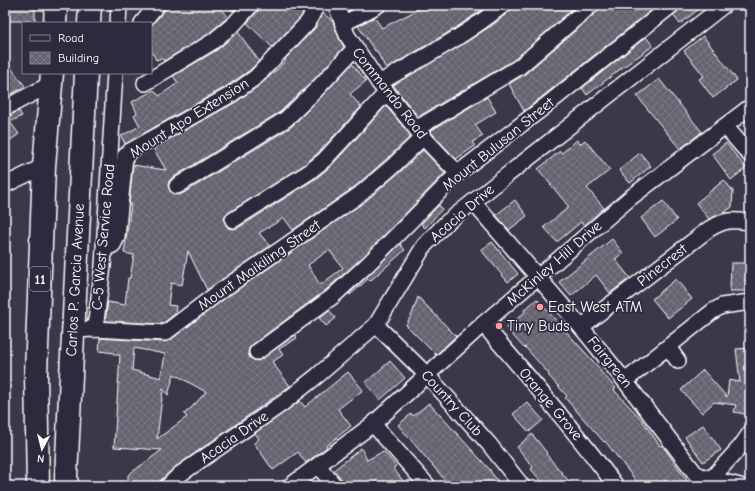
<svg xmlns="http://www.w3.org/2000/svg" width="755" height="491" font-family="'Comic Neue',sans-serif">
<style>
.building{fill:url(#building-cross-hatch);stroke:#fff;fill-rule:evenodd}
.lines{fill:none;stroke-linecap:round;stroke-linejoin:round}
.street-casing{stroke:#fff;stroke-width:18}
.primary-casing{stroke:#fff;stroke-width:25}
.street{stroke:#2f2a3d;stroke-width:15}
.primary{stroke:#2f2a3d;stroke-width:22}
.poi-dot{fill:#ff9aa2;stroke:#2f2a3d;stroke-width:1.5}
.labels{text-anchor:middle;stroke-width:3.5;stroke-linejoin:round;paint-order:stroke}
.shield{fill:#2f2a3d;stroke:#c1bfc5;stroke-width:1}
.shield-label{font-size:14px;font-weight:bold;fill:#fff}
.street-label{font-size:15px;fill:#fff;stroke:#2f2a3d}
.poi-label{font-size:15px;fill:#fff;stroke:#2f2a3d;text-anchor:start}
</style>
<defs>
<pattern id="building-cross-hatch" width="8" height="8" patternUnits="userSpaceOnUse"><rect width="8" height="8" fill="#666270"/><path d="M0 0l8 8M0 8l8-8" fill="none" stroke="#7d7a85"/></pattern>
</defs>
<rect width="100%" height="100%" fill="#3c3749"/>
<filter id="ink" filterUnits="userSpaceOnUse"><feTurbulence type="fractalNoise" baseFrequency=".025" numOctaves="2"/><feDisplacementMap in="SourceGraphic" scale="8" xChannelSelector="R" yChannelSelector="G"/><feConvolveMatrix kernelMatrix="1 2 1 2 8 2 1 2 1" color-interpolation-filters="sRGB"/></filter>
<g filter="url(#ink)">
<g class="building">
<rect x="5" y="5" width="30" height="16"/>
<path d="M166 5H219L228 17 207 35 164 61 162 58 156 60 151 50V26L164 11Z"/>
<path d="M226 5H239L233 11Z"/>
<path d="M260 5H307L301 17 272 47 247 23 258 11Z"/>
<path d="M346 5H359L348 11Z"/>
<path d="M418 5H483L485 8 454 29 386 69 376 50 375 51 358 26 374 17 382 28 419 9Z"/>
<path d="M517 5H577L514 60 418 117 393 85 463 44 494 24Z"/>
<path d="M600 5H658L524 111 509 84 525 74 597 12Z"/>
<path d="M681 5H704L680 24 673 15 680 9Z"/>
<path d="M323 13 333 22 339 38 344 47 310 84 280 112 172 178 169 181 168 186 170 191 173 194 177 195 182 194 291 127 322 96 352 64 366 81 350 94 361 107 318 153 304 165 228 213 225 215 224 220 226 225 228 228 233 229 238 228 315 179 331 166 386 106 411 136 388 158 353 188 293 230 284 218 259 233 270 246 207 290 188 251 182 285 171 283 168 305 176 306 175 314 162 324 105 321 108 302 125 305 128 278H130L134 255 124 253 131 205H129L133 165 166 170 153 148 236 102 261 84 279 68 286 60 285 59 315 28Z"/>
<path d="M238 32 259 61 250 70 227 86 125 144 121 136 140 126 134 115 137 113 132 102 154 90 159 96 178 83 173 76 217 50Z"/>
<path d="M703 36 737 80 713 98 699 79 704 76 684 51Z"/>
<path d="M646 37 653 46 623 67 587 95 582 88Z"/>
<path d="M5 60 25 86 5 98Z"/>
<path d="M659 79 702 132 680 149 637 96Z"/>
<path d="M487 97 496 112 475 125 483 136 472 142 475 146 456 159 430 131Z"/>
<path d="M19 111 22 116 10 122 19 134 5 144V117Z"/>
<path d="M577 140 580 144 585 140 610 170 587 188 604 208 584 226 581 222 557 242 544 227 569 207 538 169 560 151 562 153Z"/>
<path d="M726 143 746 168 731 180 712 154Z"/>
<path d="M423 150 445 173 362 258 326 290 252 345 249 348 248 353 250 358 254 360 258 361 295 335 297 338 279 349 283 355 272 362 290 386 174 468 161 480 153 486H128V475L162 450 114 447 120 355H114V353L99 351 100 338 164 342 170 340 224 299 364 202 400 172ZM329 250 343 268 320 285 308 265ZM134 348 165 354 161 378 132 370ZM174 374 206 392 193 406 184 414 187 417 157 439 163 389 168 395Z"/>
<path d="M640 153 651 166 630 183 619 170Z"/>
<path d="M724 180 733 191 732 207 725 212 709 219 696 203Z"/>
<path d="M515 200 527 216 509 230 496 215Z"/>
<path d="M663 201 677 220 655 237 641 218Z"/>
<path d="M439 205 442 209 425 228 421 224Z"/>
<path d="M612 239 623 253 615 259 630 278 610 293 596 275 571 296 559 282Z"/>
<path d="M492 242 518 274 508 282 481 250Z"/>
<path d="M400 244 405 250 370 281 368 279 350 295 349 294Z"/>
<path d="M731 263H750V291H730Z"/>
<path d="M676 279 692 299 668 318 652 299Z"/>
<path d="M418 297 456 336 436 355 406 325 412 314Z"/>
<path d="M537 299 601 370 600 371 616 388 614 390 642 420 660 446 662 445 691 486H669L665 480 657 486H640L605 441 604 442 565 398 567 396 548 375 549 374 525 347 524 348 506 328 525 312 524 310Z"/>
<path d="M329 310 336 318 326 326 319 318Z"/>
<path d="M750 348V415L734 412 736 405 714 402 702 413 681 390 703 370 727 397 729 380 740 382 736 349Z"/>
<path d="M390 361 405 378 380 400 365 383Z"/>
<path d="M348 372 363 390 338 409 351 426 326 446 327 447 306 463 298 452 273 470 254 443 259 439 255 433 300 401 305 407Z"/>
<path d="M527 402 543 420 529 432 513 414Z"/>
<path d="M429 403 491 471H490L502 486H450L444 479 398 425 411 414 413 416Z"/>
<path d="M703 425 721 450 703 462 685 437Z"/>
<path d="M532 434 547 453 546 454 573 486H545L531 469 533 467 517 447Z"/>
<path d="M361 448 367 460 380 453 384 452 396 466 393 468 407 486H347L334 470Z"/>
</g>
<g class="lines">
<g class="street-casing">
<g id="street">
<path d="M336 5 347 35 379 83 423 137 443 158 458 173"/>
<path d="M118 23 119 5"/>
<path d="M142 23 157 5"/>
<path d="M343 24 378 5"/>
<path d="M145 83 212 42 234 24 251 5"/>
<path d="M379 83C422 58 465 36 503 5"/>
<path d="M5 108 51 84"/>
<path d="M725 126 750 155"/>
<path d="M416 129 519 67 591 5"/>
<path d="M5 185 44 166"/>
<path d="M177 186 286 119 316 90 355 48"/>
<path d="M473 202 581 327 625 381 695 473 701 476 740 486"/>
<path d="M233 220 309 172 324 160 387 92"/>
<path d="M104 249 113 245 117 237 125 156 130 151 232 94 256 77 308 22 317 5"/>
<path d="M483 324C529 377 574 430 616 486"/>
<path d="M376 325 427 375 489 444 522 486"/>
<path d="M581 327 709 229C726 219 731 220 750 222"/>
<path d="M95 329 103 266 115 73"/>
<path d="M73 330 95 329 165 333 219 292 359 195 394 165 423 137"/>
<path d="M668 347 678 361"/>
<path d="M257 352 332 297 368 264 458 173 544 107 672 5"/>
<path d="M625 381 713 311 722 306 750 302"/>
<path d="M373 424 428 486"/>
<path d="M318 466 335 486"/>
<path d="M712 478 741 446 750 433"/>
<path d="M168 486 179 475 283 403 317 376 376 325 424 246 446 223 724 5"/>
<path d="M290 486 373 424 483 324 630 198 750 107"/>
</g>
</g>
<g class="primary-casing">
<g id="primary">
<path d="M55 23 56 5"/>
<path d="M89 23 90 5"/>
<path d="M38 486 36 374 44 166 52 73"/>
<path d="M67 486 66 477 86 73"/>
</g>
</g>
<use href="#street" class="street"/>
<use href="#primary" class="primary"/>
</g>
</g>
<g class="poi-dot">
<circle cx="540" cy="307" r="4"/>
<circle cx="499" cy="326" r="4"/>
</g>
<g class="labels">
<rect class="shield" x="30" y="267" width="20" height="24" rx="3"/>
<g class="shield-label">
<text x="40" y="284">11</text>
</g>
<g class="street-label">
<text transform="translate(390 93) rotate(52)" y="5">Commando Road</text>
<text transform="translate(189 118) rotate(-32)" y="5">Mount Apo Extension</text>
<text transform="translate(498 144) rotate(-39)" y="5">Mount Bulusan Street</text>
<text transform="translate(462 213) rotate(-41)" y="5">Acacia Drive</text>
<text transform="translate(103 237) rotate(-85)" y="5">C-5 West Service Road</text>
<text transform="translate(554 263) rotate(-41)" y="5">McKinley Hill Drive</text>
<text transform="translate(259 265) rotate(-35)" y="5">Mount Maikiling Street</text>
<text transform="translate(662 265) rotate(-38)" y="5">Pinecrest</text>
<text transform="translate(75 280) rotate(-87)" y="5">Carlos P. Garcia Avenue</text>
<text transform="translate(610 362) rotate(51)" y="5">Fairgreen</text>
<text transform="translate(452 403) rotate(48)" y="5">Country Club</text>
<text transform="translate(551 404) rotate(50)" y="5">Orange Grove</text>
<text transform="translate(234 437) rotate(-35)" y="5">Acacia Drive</text>
</g>
<g class="poi-label">
<text x="548" y="312">East West ATM</text>
<text x="507" y="331">Tiny Buds</text>
</g>
</g>
<rect width="755" height="491" fill="none" stroke="#2f2a3d" stroke-width="20"/>
<rect x="10" y="10" width="735" height="471" fill="none" stroke="#fff" stroke-width="1.5" filter="url(#ink)"/>
<rect x="22" y="22" width="130" height="52" fill="#2f2a3d" stroke="#827f8b"/>
<rect x="30" y="35" width="20" height="6" fill="#2f2a3d" stroke="#827f8b"/>
<text x="58" y="42" font-size="12" fill="#ffffff">Road</text>
<rect x="30" y="52" width="20" height="12" fill="url(#building-cross-hatch)" stroke="#827f8b"/>
<text x="58" y="62" font-size="12" fill="#ffffff">Building</text>
<g transform="translate(42 449) rotate(187)" stroke="#2f2a3d" stroke-width="3" paint-order="stroke">
<path d="M0-3L7 15L0 10L-7 15Z" fill="#ffffff"/>
<text y="-6" font-size="11" font-weight="bold" text-anchor="middle" fill="#ffffff">N</text>
</g>
</svg>
